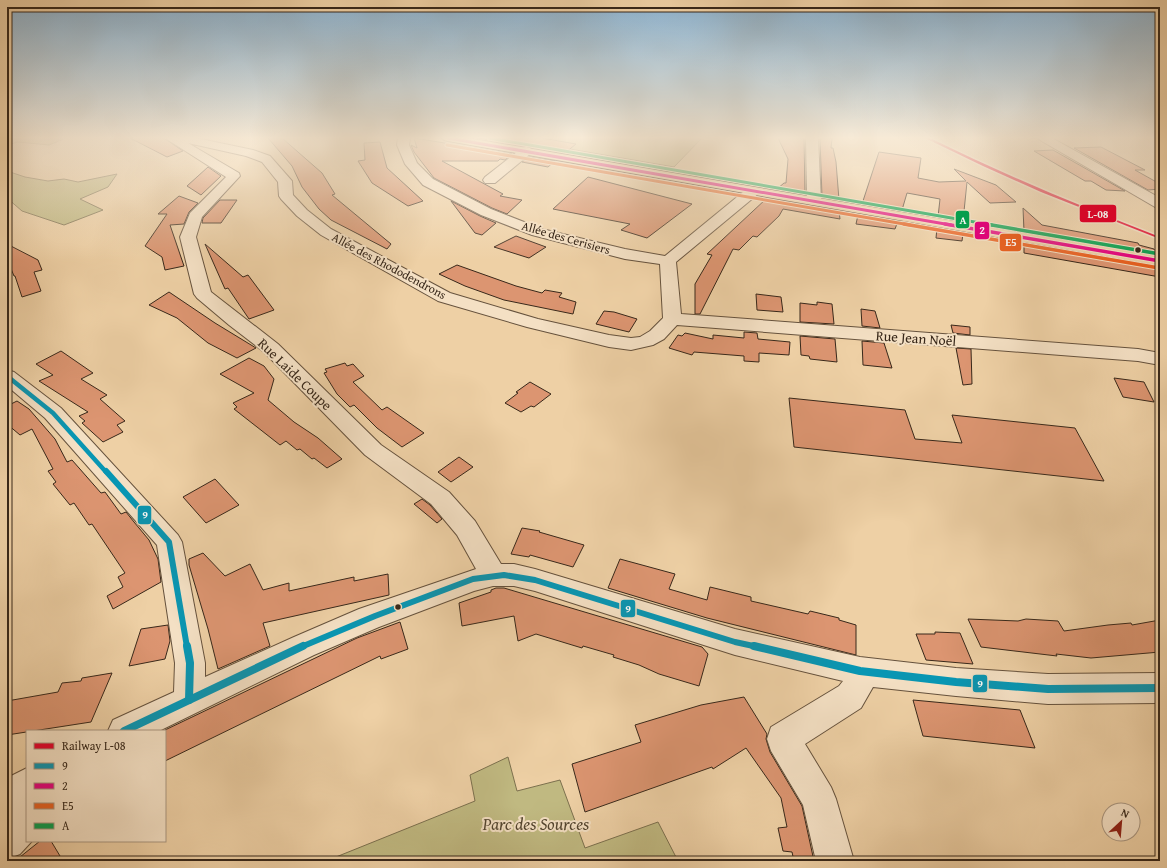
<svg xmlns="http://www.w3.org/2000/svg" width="1167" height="868" font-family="'Gentium Book Plus',serif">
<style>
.green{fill:#c0b981;stroke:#7c704e}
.building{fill:#dc9571;stroke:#38281a}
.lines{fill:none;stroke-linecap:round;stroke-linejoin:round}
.minor-casing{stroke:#66523d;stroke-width:2}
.major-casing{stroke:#38281a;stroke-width:2}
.minor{fill:#f4e0c4;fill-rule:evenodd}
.major{fill:#eed0a5;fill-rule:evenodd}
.bus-1-far2-casing{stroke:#f4e0c4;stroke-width:8}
.bus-1-far1-casing{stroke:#f4e0c4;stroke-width:9}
.bus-1-casing{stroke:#f4e0c4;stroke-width:10}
.bus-2-far1-casing{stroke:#f4e0c4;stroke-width:5}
.bus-2-casing{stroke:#f4e0c4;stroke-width:5.5}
.bus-3-far1-casing{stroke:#f4e0c4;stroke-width:5}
.bus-3-casing{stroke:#f4e0c4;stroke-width:5.5}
.bus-4-far1-casing{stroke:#f4e0c4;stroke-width:5}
.bus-4-casing{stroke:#f4e0c4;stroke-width:5.5}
.bus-1-far2{stroke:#0896b3;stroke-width:4.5}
.bus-1-far1{stroke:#0896b3;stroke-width:6}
.bus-1{stroke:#0896b3;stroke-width:8}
.bus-2-far1{stroke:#e5007d;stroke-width:3}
.bus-2{stroke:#e5007d;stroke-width:3.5}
.bus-3-far1{stroke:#e96222;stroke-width:3}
.bus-3{stroke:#e96222;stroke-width:3.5}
.bus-4-far1{stroke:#03a04e;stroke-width:3}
.bus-4{stroke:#03a04e;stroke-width:3.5}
.rail-1-casing{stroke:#f4e0c4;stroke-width:3}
.rail-1{fill:#e4002b;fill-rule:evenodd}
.bus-dot{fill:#38281a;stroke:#f4e0c4;stroke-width:1.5}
.labels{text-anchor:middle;stroke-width:4;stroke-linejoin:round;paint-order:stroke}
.far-street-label{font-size:12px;fill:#38281a;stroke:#f4e0c4}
.street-label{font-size:14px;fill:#38281a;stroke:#f4e0c4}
.near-park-label{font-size:17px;font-style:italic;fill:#53452f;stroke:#f4e0c4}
.line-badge{stroke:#f4e0c4;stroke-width:1.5}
.badge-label{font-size:11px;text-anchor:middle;font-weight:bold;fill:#fff}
</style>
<rect width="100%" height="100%" fill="#eed0a5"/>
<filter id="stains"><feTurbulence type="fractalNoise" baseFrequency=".005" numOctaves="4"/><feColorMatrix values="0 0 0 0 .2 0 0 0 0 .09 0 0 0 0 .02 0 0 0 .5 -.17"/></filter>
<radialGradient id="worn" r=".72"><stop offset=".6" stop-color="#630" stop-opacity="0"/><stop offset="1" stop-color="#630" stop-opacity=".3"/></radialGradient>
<g class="green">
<path d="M7 138H66L49 145 18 142 7 145Z"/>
<path d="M506 138H702L674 167Z"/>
<path d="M7 171 25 177 48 181 64 179 78 182 117 174 108 187 80 199 103 210 64 225 22 211 7 198Z"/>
<path d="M508 757 517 791 560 780 585 848 658 822 678 861H326L475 801 470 775Z"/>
</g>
<g class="building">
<path d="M130 138H164L183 151 167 157Z"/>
<path d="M268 138H282L322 173 335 194 332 195 391 244 387 249 331 220 319 209 302 187 292 166Z"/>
<path d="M414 138 512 154 505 160 500 159 498 161H442L503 194 500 196 522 200 507 214 492 208 434 178 414 152 411 145 417 148Z"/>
<path d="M477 138H542L576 144 565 153Z"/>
<path d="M778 138H804L805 194 777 189 784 183H786L788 159Z"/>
<path d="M820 138H832L831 148H833L836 162 839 200 822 197Z"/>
<path d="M380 142 387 168 423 201 408 206 372 183 358 161 365 160 364 143Z"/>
<path d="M1101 147 1145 170H1135L1160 184V189L1148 190 1074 148Z"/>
<path d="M1053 150 1125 191 1106 190 1091 181H1085L1034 151Z"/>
<path d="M879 152 921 158 918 178 939 182 966 181 954 169 996 185 1016 202 990 203 967 182 963 221 938 217 940 199 907 193 902 210 862 204Z"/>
<path d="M529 157 555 161 548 167 522 162Z"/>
<path d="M208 167 221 176 201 195 187 186Z"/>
<path d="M588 177 692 204 647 238 621 230 630 224 553 209Z"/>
<path d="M179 196 198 203 189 212 184 224 170 225 184 266 165 270 162 257 145 246 167 214H158Z"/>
<path d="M767 198 839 211 840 219 783 209 779 216 757 237 753 236 739 250 733 249 700 314H695V284L712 255 707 254Z"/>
<path d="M220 200H237L221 223H202L203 218Z"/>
<path d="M451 201 480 216 496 223 482 235 475 233Z"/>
<path d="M1023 208 1042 225 1138 243 1139 245 1154 249 1156 254 1024 231Z"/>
<path d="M858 215 898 221 895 229 856 224Z"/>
<path d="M937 228 963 233 962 241 936 238Z"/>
<path d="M516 236 546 247 529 258 494 247Z"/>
<path d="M7 244 38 260 42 270 34 272 41 291 22 297 15 276H14L7 259Z"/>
<path d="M205 244 243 277 248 275 274 310 249 319 228 288 225 289Z"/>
<path d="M1024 244 1160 267V277L1024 253Z"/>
<path d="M457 265 516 286 542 293 545 290 562 293 559 297 576 302 573 314 504 300 465 286 439 274Z"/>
<path d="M169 292 215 323 256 348 237 358 208 343 177 318 149 305Z"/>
<path d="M756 294 781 297 783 312 757 310Z"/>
<path d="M817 302 832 304 834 324 800 322V303L817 305Z"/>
<path d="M861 309 875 311 880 328 862 326Z"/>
<path d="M604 311 614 312 637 319 629 332 596 324Z"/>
<path d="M951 325 970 327V335L953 333Z"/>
<path d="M744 332 757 333 758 339 790 342 789 355 759 353V362L744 361V356L694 352 692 355 669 348 678 335 682 336 685 333 713 339V335L744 338Z"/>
<path d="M800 336 835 339 837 362 810 359 809 356 801 355Z"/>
<path d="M862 341 884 343 892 368 863 365Z"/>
<path d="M956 348 971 349 972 384 963 385Z"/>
<path d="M61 351 93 373 81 379 107 395 100 399 125 421 117 425 123 432 103 442 82 423 85 421 79 416 88 412 39 381 53 375 36 364Z"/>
<path d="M249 358 264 366 274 379 268 400 294 422 318 438 342 459 327 468 314 458 312 459 300 449 297 450 286 441 280 445 234 409 237 407 233 403 254 393 220 374Z"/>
<path d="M345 363 347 366 353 364 364 376 353 382 382 410 387 407 424 433 402 447 377 428 354 405 350 407 337 394 324 373 327 372 325 369Z"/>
<path d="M1114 378 1144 382 1154 402 1123 397Z"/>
<path d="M530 382 551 394 534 407 531 406 521 412 505 403 518 393 516 392Z"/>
<path d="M789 398 905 410 915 439 962 443 952 415 1075 428 1104 481 794 447Z"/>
<path d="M17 401 29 409 55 439 67 462 72 460 101 493 105 492 121 514 126 512 134 522 149 540 158 559 161 582 113 609 107 596 123 587 118 577 125 573 92 524 89 525 74 503 70 505 53 484 56 482 48 471 53 469 32 429 20 435 7 424V406Z"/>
<path d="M459 457 473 467 451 482 438 472Z"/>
<path d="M215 479 239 505 206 523 183 497Z"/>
<path d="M422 499 430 505 442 519 437 523 414 504Z"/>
<path d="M522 528 540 531 539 532 584 545 573 567 530 555 529 557 511 554Z"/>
<path d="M203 553 225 576 250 564 263 590 289 583V591L354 577V581L388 574 389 595 263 623 270 646 218 669 208 629 189 565V559Z"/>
<path d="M620 559 675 574 669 589 707 600 710 587 751 597V601L808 614 810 611 839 618V620L856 625V655L707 618 608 588Z"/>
<path d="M496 588H504L702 647 708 654 699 686 659 674 639 665 613 657 614 655 583 646 582 648 536 634 518 641 514 616 462 626 459 603 491 592V590Z"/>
<path d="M968 619 1018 621 1026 619 1058 621 1064 631 1108 625 1131 623 1132 625 1160 620V652L1091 658 1056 654 1057 656 981 647Z"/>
<path d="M400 622 408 649 381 659 380 656 165 761V730L357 638Z"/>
<path d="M168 625 170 641 165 659 129 666 141 629Z"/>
<path d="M935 632 960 633 973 664 926 660 916 634H935Z"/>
<path d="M112 673 91 722 7 735V701L58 692 62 683 81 681 82 678Z"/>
<path d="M744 697 767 734 766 739 770 752 802 806 814 861H794L792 852 783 851 778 828 787 827 781 798 746 748 713 769 712 767 585 812 572 764 641 742 635 725 701 705Z"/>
<path d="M913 700 1020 710 1035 748 923 736Z"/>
<path d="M40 841H51L63 861H15Z"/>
</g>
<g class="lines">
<g class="minor-casing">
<g id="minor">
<path d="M165 138H196L253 150 270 156 292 181 293 195 307 210 331 229 450 293 538 319 609 335 631 338 640 337 650 331 663 318 660 264 625 259 532 235 481 215 423 185 405 164 397 145 398 138H410L409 145 417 163 433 179 491 209 542 229 625 249 665 256 748 188H758L760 191 758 194 676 262 681 314 1138 349 1160 353V365L1138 361 677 325 664 339 653 345 631 350 609 347 527 327 438 301 321 235 297 216 281 199 279 196 278 182 262 162 246 156 188 143 239 173 240 176 202 217 196 237 211 292 278 344 381 445 449 492 475 521 501 564H514L535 569 735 629 860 657 956 668 1048 674 1160 673V703L1048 704 956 696 873 687 861 708 805 744 831 787 836 799 854 861H816L803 805 771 751 767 739 771 727 839 686 843 681 735 655 535 591 514 586H493L474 591 379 627 314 655 159 731H108L113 720 174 692 175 663 157 545 45 418 7 386V370L14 372 61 408 178 535 182 542 205 663V677L294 637 359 609 476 569 457 535 431 504 365 455 264 352 229 325 197 298 194 294 180 237 190 213 226 177Z"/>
<path d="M806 138H818L821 201 819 204 814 205 809 204 807 201Z"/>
<path d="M1038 138H1052L1160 198V208L1155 207 1040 140Z"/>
<path d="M526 147 530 148 532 151 530 154 495 183H485L483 180 485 177 522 148Z"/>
<path d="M27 768V841H32L20 854 7 859V778Z"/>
</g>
</g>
<g class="major-casing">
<path id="major" d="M442 138H468L1160 256V266L448 141 444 140Z"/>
</g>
<use href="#minor" class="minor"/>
<use href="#major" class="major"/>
<g class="bus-1-far2-casing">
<path id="bus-1-far2" d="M7 376 53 413 106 472"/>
</g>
<g class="bus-1-far1-casing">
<g id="bus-1-far1">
<path d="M106 471 169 542 187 647"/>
<path d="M301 647 375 616 473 579 504 575 535 580 735 642 758 647"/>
</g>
</g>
<g class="bus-1-casing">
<g id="bus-1">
<path d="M187 646 190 663 189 700"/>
<path d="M754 646 860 671 956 682 1048 689 1160 688"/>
<path d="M124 731 303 646"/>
</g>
</g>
<g class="bus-2-far1-casing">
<path id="bus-2-far1" d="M448 138 951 225"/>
</g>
<g class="bus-2-casing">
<path id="bus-2" d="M945 224 1160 261"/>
</g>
<g class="bus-3-far1-casing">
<path id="bus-3-far1" d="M447 145 910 225"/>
</g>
<g class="bus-3-casing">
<path id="bus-3" d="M904 224 1159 268"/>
</g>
<g class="bus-4-far1-casing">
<path id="bus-4-far1" d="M489 138 992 225"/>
</g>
<g class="bus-4-casing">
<path id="bus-4" d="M986 224 1160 254"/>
</g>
<use href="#bus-1-far2" class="bus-1-far2"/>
<use href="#bus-1-far1" class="bus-1-far1"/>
<use href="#bus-1" class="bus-1"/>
<use href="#bus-2-far1" class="bus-2-far1"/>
<use href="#bus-2" class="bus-2"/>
<use href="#bus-3-far1" class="bus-3-far1"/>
<use href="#bus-3" class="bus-3"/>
<use href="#bus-4-far1" class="bus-4-far1"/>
<use href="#bus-4" class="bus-4"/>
<g class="rail-1-casing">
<path id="rail-1" d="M925 138H930C1005 175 1082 207 1160 237V239L1041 192 983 166Z"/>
</g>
<use href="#rail-1" class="rail-1"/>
</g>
<linearGradient id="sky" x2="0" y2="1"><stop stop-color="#8bb4d3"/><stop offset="0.53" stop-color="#f7ead6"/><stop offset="1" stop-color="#f7ead6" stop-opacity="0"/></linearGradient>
<rect width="1167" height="260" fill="url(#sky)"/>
<g class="bus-dot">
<circle cx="1138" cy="250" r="3.5"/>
<circle cx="398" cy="607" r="3.5"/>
</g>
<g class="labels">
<g class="far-street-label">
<text transform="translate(566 238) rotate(16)" y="4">Allée des Cerisiers</text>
<text transform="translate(389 266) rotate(28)" y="4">Allée des Rhododendrons</text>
</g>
<g class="street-label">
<text transform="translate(916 338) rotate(4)" y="5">Rue Jean Noël</text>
<text transform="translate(295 374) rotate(44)" y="5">Rue Laide Coupe</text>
</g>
<g class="near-park-label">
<text x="536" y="830">Parc des Sources</text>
</g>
</g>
<g class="line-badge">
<rect x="1079" y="204" width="38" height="19" rx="4" fill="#e4002b"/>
<rect x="955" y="210" width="15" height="19" rx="4" fill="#03a04e"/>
<rect x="974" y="221" width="16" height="19" rx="4" fill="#e5007d"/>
<rect x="999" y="233" width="23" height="19" rx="4" fill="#e96222"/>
<rect x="137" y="505" width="15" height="20" rx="4" fill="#0896b3"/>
<rect x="620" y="599" width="16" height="19" rx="4" fill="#0896b3"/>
<rect x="972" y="674" width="16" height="19" rx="4" fill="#0896b3"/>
</g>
<g class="badge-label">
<text x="1098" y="218">L-08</text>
<text x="963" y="224">A</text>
<text x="982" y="234">2</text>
<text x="1011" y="246">E5</text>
<text x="145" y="519">9</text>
<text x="628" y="613">9</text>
<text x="980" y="688">9</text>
</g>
<rect width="1167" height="868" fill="none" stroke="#eed0a5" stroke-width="24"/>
<rect x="8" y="8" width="1151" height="852" fill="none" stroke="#38281a" stroke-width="2"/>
<rect x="12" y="12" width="1143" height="844" fill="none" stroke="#38281a"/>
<rect x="26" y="730" width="140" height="112" fill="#f4e0c4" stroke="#a99680"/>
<rect x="34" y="743" width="20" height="6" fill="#e4002b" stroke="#a99680"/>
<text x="62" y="750" font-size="12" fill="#38281a">Railway L-08</text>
<rect x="34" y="763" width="20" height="6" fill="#0896b3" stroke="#a99680"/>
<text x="62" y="770" font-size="12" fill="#38281a">9</text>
<rect x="34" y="783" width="20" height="6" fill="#e5007d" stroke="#a99680"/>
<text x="62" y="790" font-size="12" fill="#38281a">2</text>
<rect x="34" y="803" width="20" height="6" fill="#e96222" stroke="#a99680"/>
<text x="62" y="810" font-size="12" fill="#38281a">E5</text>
<rect x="34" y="823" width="20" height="6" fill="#03a04e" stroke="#a99680"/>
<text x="62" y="830" font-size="12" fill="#38281a">A</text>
<g transform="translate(1121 822) rotate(26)"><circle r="19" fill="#f4e0c4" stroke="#a99680"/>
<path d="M0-3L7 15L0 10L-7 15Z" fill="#8f2418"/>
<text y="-6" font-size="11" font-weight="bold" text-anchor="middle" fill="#38281a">N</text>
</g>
<rect width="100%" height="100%" filter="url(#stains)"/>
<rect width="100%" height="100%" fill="url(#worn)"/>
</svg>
